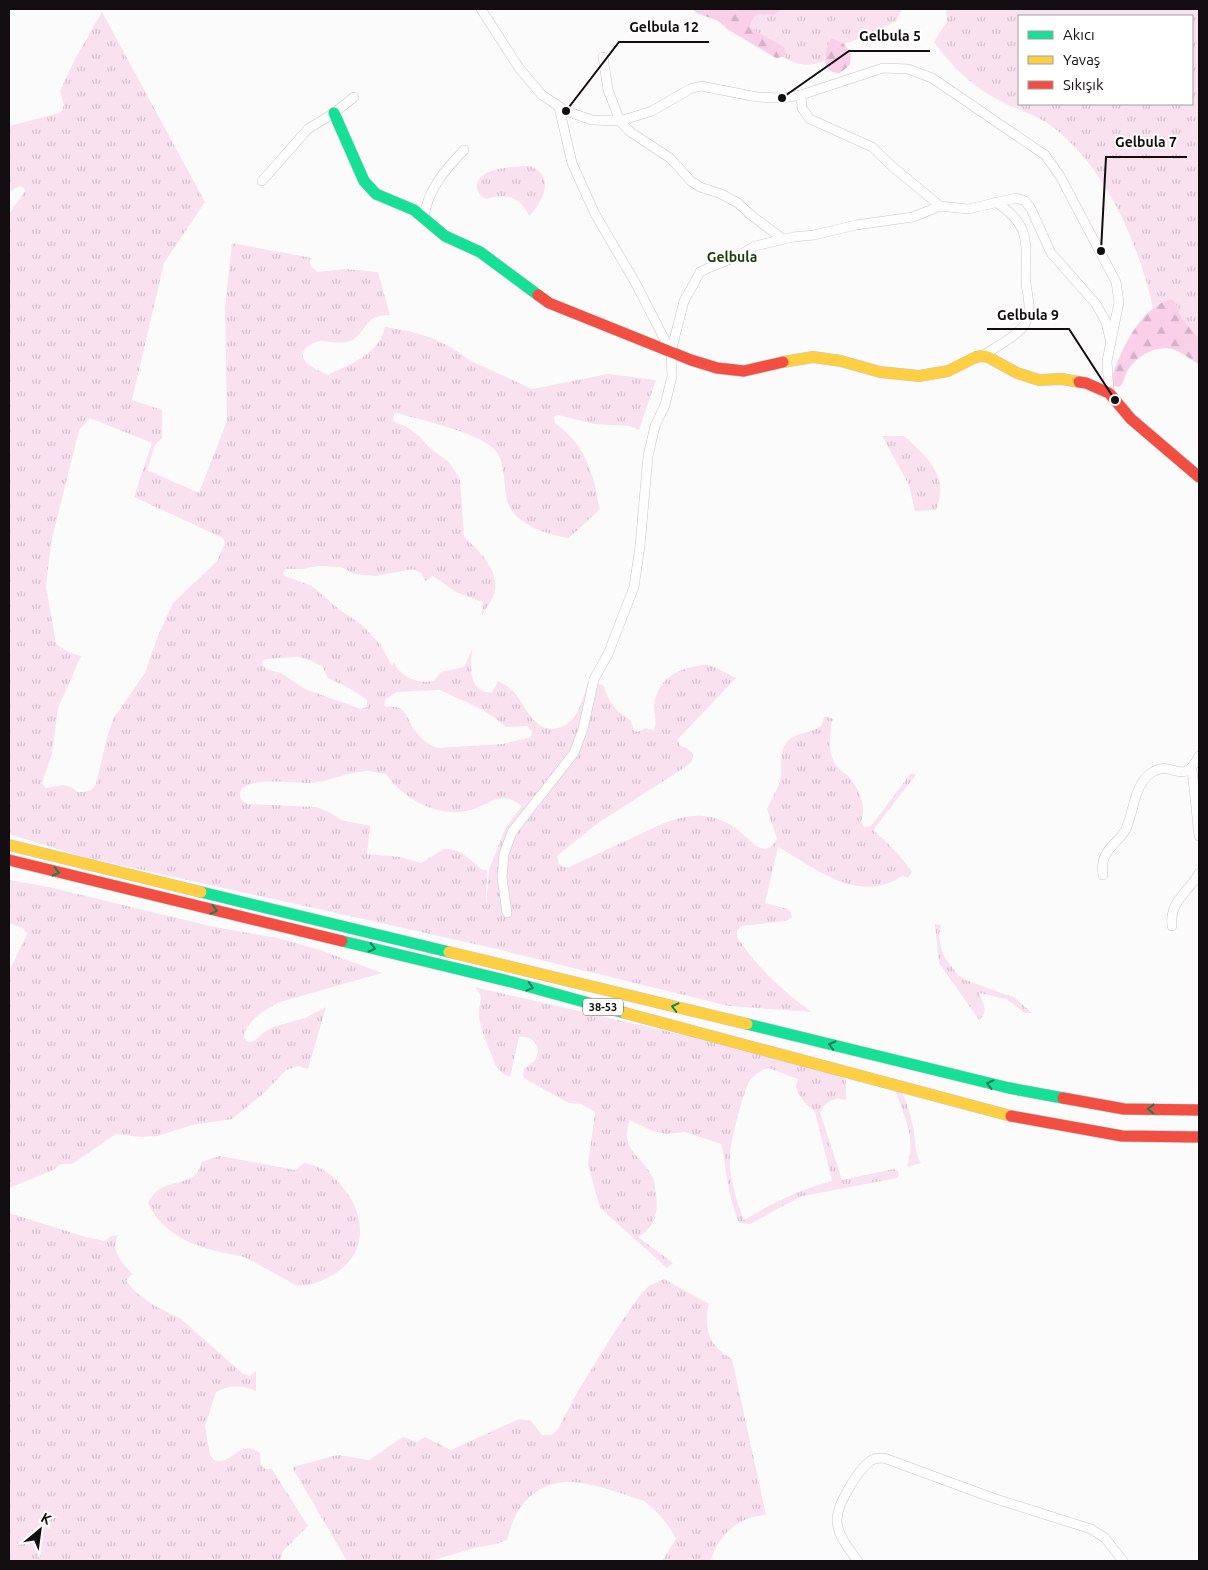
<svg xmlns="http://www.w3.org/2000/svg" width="1208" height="1570" font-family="Ubuntu,sans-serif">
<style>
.grass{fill:url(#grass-tufts);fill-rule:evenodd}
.forest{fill:url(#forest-firs)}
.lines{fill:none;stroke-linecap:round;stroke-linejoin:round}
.street-casing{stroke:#c8c5c7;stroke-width:10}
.fast-casing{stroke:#c8c5c7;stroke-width:12}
.slow-casing{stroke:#c8c5c7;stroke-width:12}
.jam-casing{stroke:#c8c5c7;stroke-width:12}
.street{stroke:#fffeff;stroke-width:9}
.fast{stroke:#16e098;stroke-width:11}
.slow{stroke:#ffcf43;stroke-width:11}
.jam{stroke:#f24e42;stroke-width:11}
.oneway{stroke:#14815b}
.labels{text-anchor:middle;stroke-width:4;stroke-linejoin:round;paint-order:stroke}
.shield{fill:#fff;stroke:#595658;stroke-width:1}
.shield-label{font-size:11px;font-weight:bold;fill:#120d10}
.neighbourhood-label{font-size:14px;font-weight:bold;fill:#1e3a0a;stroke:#fff}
.leader{fill:none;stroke:#120d10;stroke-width:2}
.callout-dot{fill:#120d10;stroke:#fff;stroke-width:2}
.callout-label{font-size:14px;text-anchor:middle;font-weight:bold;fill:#120d10;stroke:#fff;stroke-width:4;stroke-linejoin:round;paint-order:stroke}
</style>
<defs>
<pattern id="grass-tufts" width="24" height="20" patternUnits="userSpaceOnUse" patternTransform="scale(1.25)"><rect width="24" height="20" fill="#f9e1ef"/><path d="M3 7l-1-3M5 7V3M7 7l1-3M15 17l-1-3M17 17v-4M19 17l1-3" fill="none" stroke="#d4c0cc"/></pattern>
<pattern id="forest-firs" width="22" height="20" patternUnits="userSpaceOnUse" patternTransform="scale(1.25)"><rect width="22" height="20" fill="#fad0e9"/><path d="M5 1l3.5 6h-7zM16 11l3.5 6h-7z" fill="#d5b1c7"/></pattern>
</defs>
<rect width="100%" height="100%" fill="#fcfbfc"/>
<g class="grass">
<path d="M781 9H902L896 21 867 36 844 44 836 40 824 57 825 61C810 67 797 66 783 57L785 56 750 28C752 15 759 12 771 15Z"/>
<path d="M946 9H1199V338L1183 320 1173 299 1158 304 1153 308C1139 243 1102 158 1044 121 1031 113 1016 109 1002 102 974 88 952 67 934 42L947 21ZM1019 16H1192V104H1019Z"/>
<path d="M102 12 205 202 164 263 132 400 162 410V438L155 445 147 470 199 493 227 421 225 307 232 243 312 258 310 262 311 267 318 272 345 269 378 272 390 315C362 315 367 334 350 341 340 345 330 341 320 341 316 341 309 345 306 348 293 361 320 371 328 375 352 363 378 355 385 327L409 331 432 338 452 348 469 360 532 389 608 374 656 380 639 430 630 426 594 424 558 415 554 417 555 423C577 439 588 458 595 485 597 493 597 501 600 509L569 538C549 535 515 525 508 503 505 495 505 485 504 477 502 468 502 458 496 451 479 432 423 421 397 413L394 414 393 421 407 427 419 436 431 449 449 462 457 474 460 479 464 537C478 549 499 570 495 591 493 599 486 608 482 615L483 602 456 592 433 576 425 581 421 573 413 569 376 576 354 574 341 567 318 566 302 569H286L283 573 285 576 312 586 340 610 362 625 380 644 392 666 394 662C401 678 418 684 434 681L441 672 464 667 472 650C471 668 467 691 492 693L498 681C504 684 509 687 514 692 526 706 534 734 558 728 579 723 582 699 588 682L603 685 610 702 619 712 631 721 634 731 638 732 646 728 653 730C659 724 653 713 654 705 657 683 672 671 692 667 697 666 703 664 708 665 717 667 727 674 736 678L678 739 680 746 687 748 693 754 692 761 687 766 598 823 557 856 559 864 563 867H569C590 857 611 848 632 838 654 828 677 814 703 816 715 817 726 821 735 828 748 836 764 863 777 839L767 809C771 800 777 791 780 781 783 768 778 755 786 743 797 728 823 737 824 716L834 719 831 723C831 735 828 751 834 762 838 770 845 772 850 778 860 791 867 807 861 821L864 827 871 826 911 773 916 775 873 830C888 843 901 856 912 872L908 878 902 876C858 905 817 869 778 847L765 903 788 909 791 913 792 917 786 921 742 926 737 930V937C757 967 782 991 812 1012L729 1006 484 946 80 856 9 834V214L25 191 24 188 20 186 9 192V126L56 114 61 112 64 105 60 91 75 59ZM90 418 152 443 134 497 223 538 225 543 217 561 173 603 157 638 145 673 113 719 108 734 96 784 91 790 84 792H78L71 787 63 785 46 788 42 783 52 754 58 708 81 656 70 653 56 644 46 586 51 543 76 442 80 429ZM298 657 307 659 322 666 328 678 351 689 367 700V707L361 709 305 689 281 673 266 669 262 664 263 660 267 659ZM440 690C463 701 487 709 506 727L527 726 532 731 531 737 503 744 438 748C429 745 422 740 416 732 406 719 407 704 386 707L384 705 386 699 397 692ZM368 771 386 774C403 799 437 817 467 811 489 806 499 788 522 806L506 827 489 869 486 908 487 870H482C471 860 461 848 444 849L421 863 400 857 367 854 370 826 341 820 329 812 316 807 247 804C244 802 241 801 240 796 237 774 298 784 311 783 330 781 348 772 368 771Z"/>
<path d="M530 166C556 176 543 202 529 216 522 198 505 192 487 199 482 197 477 194 477 187 477 166 516 167 530 166Z"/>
<path d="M882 436H904C927 457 950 476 936 510L915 511 909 485Z"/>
<path d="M9 880 49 887 214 927 278 938 320 950 382 973 280 1002C268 1007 243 1023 244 1038L248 1042 254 1041 263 1033 273 1027 305 1018 326 1007 308 1069 298 1066 286 1070 264 1093 232 1119 193 1125 157 1136 141 1137 116 1134 72 1164H61L53 1170 9 1188V971L27 934 23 928 9 923Z"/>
<path d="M935 924 941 925 939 936 941 948 945 958 958 975 966 980 1015 998 1032 1013H1025L1006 999 979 993C982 1002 990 1011 979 1020L939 963Z"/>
<path d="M474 987 832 1069 846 1080V1100C834 1097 826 1101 820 1112L842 1180 894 1169 898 1171 899 1176 897 1178 803 1196 786 1204 751 1224 739 1223C734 1210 730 1197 728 1184 725 1170 725 1157 721 1144L685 1132 666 1134 652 1131 630 1120C618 1150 644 1157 653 1178 655 1183 655 1189 656 1194 658 1213 656 1226 638 1237L673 1263 667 1268 600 1208 588 1164 595 1112 581 1104 569 1103 525 1079 523 1074 524 1069C527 1065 533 1064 536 1058 542 1046 532 1035 519 1037L510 1077 503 1074 496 1066C491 1054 480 1028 479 1016 477 1003 487 999 474 987ZM768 1068 798 1079 796 1086 798 1093 805 1103 815 1112 832 1181C798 1190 773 1203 744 1220 736 1200 729 1178 730 1156 730 1142 743 1094 749 1082 753 1075 760 1071 768 1068Z"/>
<path d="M895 1090 902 1092C907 1104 911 1115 913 1127 916 1139 914 1153 921 1163L907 1167C917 1140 904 1116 895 1090Z"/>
<path d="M220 1156 295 1170 304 1163C325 1167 337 1178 349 1196 370 1229 361 1264 323 1280 316 1283 305 1287 297 1285 294 1285 290 1282 287 1280 274 1274 249 1257 236 1255 202 1250 163 1237 148 1203 162 1173 197 1191 201 1162Z"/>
<path d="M9 1213 86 1237 105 1241 111 1236 118 1235C110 1251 122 1262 132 1274L126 1281 138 1294 155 1306 181 1319 242 1373 250 1376 256 1371V1391C243 1385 229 1385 216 1392L205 1426 210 1455 214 1460C232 1467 239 1437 260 1453L261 1465 265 1469H272L308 1526 283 1551 280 1561H9Z"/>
<path d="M664 1279 709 1304C702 1328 711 1348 732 1359L766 1515C761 1516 755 1516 750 1518 731 1524 715 1542 711 1561H662L676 1539C668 1523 658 1512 644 1501 622 1494 597 1484 573 1482 536 1480 515 1506 507 1540L496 1544 474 1548 431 1561H347L292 1467 338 1455 369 1460 403 1437 417 1442 425 1437 451 1450 519 1419 531 1421 542 1435H552L558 1429 578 1391 615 1331 640 1295 649 1286Z"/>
</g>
<g class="forest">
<path d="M692 9H781L774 15C761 15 754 10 750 28L784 47 786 54 783 57 776 58 727 29 718 21 697 13Z"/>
<path d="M832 38 844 44 851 54 850 65 840 73C820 74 823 50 832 38Z"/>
<path d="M1173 299 1183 320 1199 338V365C1192 360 1184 354 1175 350 1157 344 1138 355 1128 370 1124 376 1125 383 1119 387L1114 386 1111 381C1119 353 1141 304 1173 299Z"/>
</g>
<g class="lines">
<g class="street-casing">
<g id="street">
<path d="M481 9 519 68 542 95 566 111 592 120 620 121 652 111 690 89 701 86 757 97 782 98 801 95 883 68 908 69 932 78 1045 155 1060 176 1116 282 1119 302 1107 361 1109 393"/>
<path d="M603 57 608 90 620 121 629 131 670 158 691 181 700 187 721 194 738 203 752 216 783 239"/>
<path d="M801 95 802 108 810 119 872 147 893 167 940 206 968 209 1016 198 1025 201 1031 209 1051 253 1096 304 1106 322 1110 339"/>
<path d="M559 107 572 163 595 214 635 282 671 352"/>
<path d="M262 181 308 129 334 113 354 97"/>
<path d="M424 218C427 190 445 170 464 150"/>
<path d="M982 356C994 348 1018 336 1025 324 1033 311 1027 296 1026 282 1025 243 1033 227 996 202"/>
<path d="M1192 769 1199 836"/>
<path d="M1103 875C1102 868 1102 862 1105 856 1110 845 1121 839 1126 829 1134 811 1134 785 1151 773 1173 758 1182 789 1199 756"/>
<path d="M507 913 502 877 504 854 512 832 574 753 583 729 594 679 608 654 634 587 640 546 648 456 655 426 665 405 672 376 671 352 684 301 692 287 700 272 708 268 738 256 755 246 793 237 814 235 856 225 913 217 940 206"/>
<path d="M1172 926C1169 901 1189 892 1199 873"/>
<path d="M858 1561C849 1549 837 1535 837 1520 837 1504 857 1472 869 1462 873 1458 878 1458 884 1458L993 1498 1091 1529 1105 1538 1123 1561"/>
</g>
</g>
<g class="fast-casing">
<g id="fast">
<path d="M334 113 364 181 376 194 414 210 445 236 480 252 538 295"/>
<path d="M201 892 449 952"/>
<path d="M342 941 512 982 625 1013"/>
<path d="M747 1024 1009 1088 1063 1098"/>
</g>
</g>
<g class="slow-casing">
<g id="slow">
<path d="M783 362 813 357 841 361 880 372 919 376 948 371 976 357 982 356 988 357 1017 373 1039 380 1062 379 1079 382"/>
<path d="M9 845 201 892"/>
<path d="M449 952 747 1024"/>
<path d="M625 1013 1011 1116"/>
</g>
</g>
<g class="jam-casing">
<g id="jam">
<path d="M538 295 549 303 691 360 717 368 744 371 783 362"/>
<path d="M1079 382 1086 383 1109 393 1131 419 1199 477"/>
<path d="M9 860 342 941"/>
<path d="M1063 1098 1124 1109 1199 1110"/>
<path d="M1011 1116 1122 1136 1199 1137"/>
</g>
</g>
<use href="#street" class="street"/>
<use href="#fast" class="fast"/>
<use href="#slow" class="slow"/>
<use href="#jam" class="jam"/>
</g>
<defs><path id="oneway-chevron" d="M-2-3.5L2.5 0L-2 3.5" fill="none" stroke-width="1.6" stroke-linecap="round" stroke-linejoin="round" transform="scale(1.25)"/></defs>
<g class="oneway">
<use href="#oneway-chevron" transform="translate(56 872) rotate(14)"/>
<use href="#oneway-chevron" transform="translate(214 910) rotate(14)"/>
<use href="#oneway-chevron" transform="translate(372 948) rotate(14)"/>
<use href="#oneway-chevron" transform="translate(530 987) rotate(15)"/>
<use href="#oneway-chevron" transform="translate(675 1007) rotate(-166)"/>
<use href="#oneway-chevron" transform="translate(832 1045) rotate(-166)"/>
<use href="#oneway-chevron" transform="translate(990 1084) rotate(-166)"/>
<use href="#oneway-chevron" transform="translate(1151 1109) rotate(-179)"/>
</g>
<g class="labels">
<rect class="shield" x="583" y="998.5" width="40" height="17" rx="4"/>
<g class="shield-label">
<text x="603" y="1011">38-53</text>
</g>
<g class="neighbourhood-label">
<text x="732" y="262">Gelbula</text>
</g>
</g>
<path class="leader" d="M566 111L619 42H709M782 98L849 51H930M1101 251L1106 157H1187M1115 400L1069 329H987"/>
<g class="callout-dot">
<circle cx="566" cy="111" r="5"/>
<circle cx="782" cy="98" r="5"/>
<circle cx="1101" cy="251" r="5"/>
<circle cx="1115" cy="400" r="5"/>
</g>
<g class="callout-label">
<text x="664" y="32">Gelbula 12</text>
<text x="890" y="41">Gelbula 5</text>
<text x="1146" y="147">Gelbula 7</text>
<text x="1028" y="320">Gelbula 9</text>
</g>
<rect width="1208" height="1570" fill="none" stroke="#120d10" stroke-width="20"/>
<rect x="1018" y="15" width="175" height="90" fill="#ffffff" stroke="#a09e9f"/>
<rect x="1028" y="31" width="25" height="8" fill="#16e098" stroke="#a09e9f"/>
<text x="1063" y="40" font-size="15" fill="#120d10">Akıcı</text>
<rect x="1028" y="56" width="25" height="8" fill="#ffcf43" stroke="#a09e9f"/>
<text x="1063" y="65" font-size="15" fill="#120d10">Yavaş</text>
<rect x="1028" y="81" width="25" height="8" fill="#f24e42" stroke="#a09e9f"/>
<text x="1063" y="90" font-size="15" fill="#120d10">Sıkışık</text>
<g transform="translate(40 1530) rotate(29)" stroke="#ffffff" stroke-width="4" paint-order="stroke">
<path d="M0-4L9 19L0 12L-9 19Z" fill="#120d10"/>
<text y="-8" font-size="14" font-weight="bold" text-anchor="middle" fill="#120d10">K</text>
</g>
</svg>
